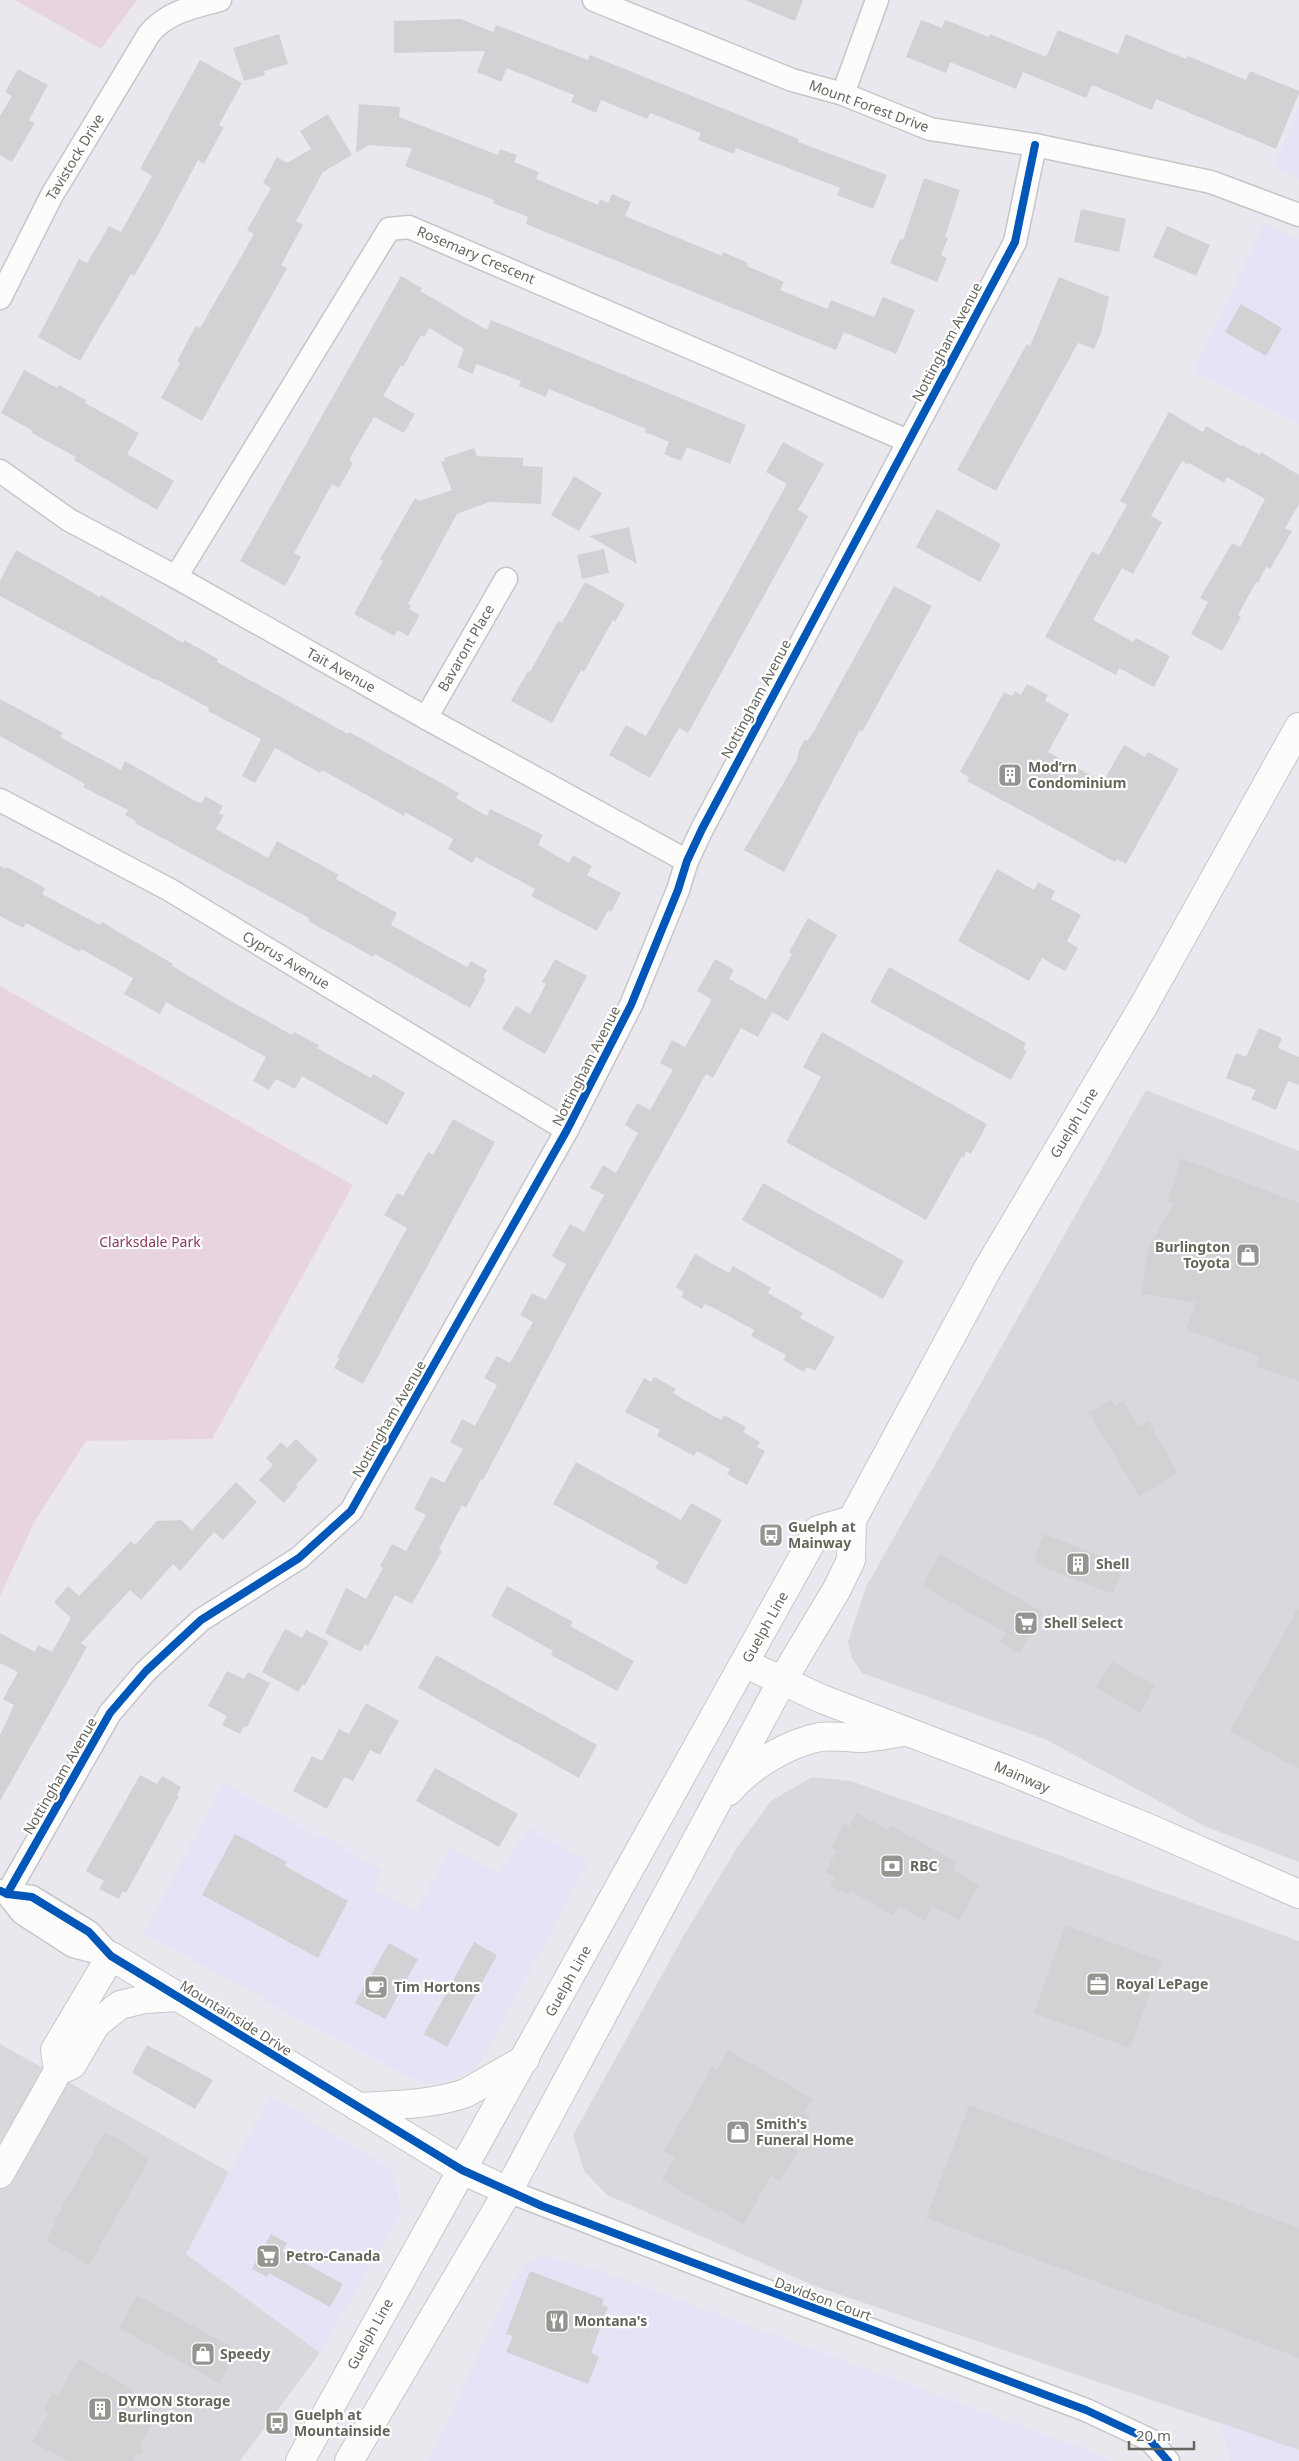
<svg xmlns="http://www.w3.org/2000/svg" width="1299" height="2461" font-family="'Noto Sans',sans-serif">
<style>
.commercial{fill:#e8e2f7}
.industrial{fill:#dad8dd}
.green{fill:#e8d4e0}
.building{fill:#d2d1d4}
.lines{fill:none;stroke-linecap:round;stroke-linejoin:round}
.street-casing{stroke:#c7c6c7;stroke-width:25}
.secondary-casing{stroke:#c7c6c7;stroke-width:30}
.street{stroke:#fcfcfc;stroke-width:22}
.secondary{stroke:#fcfcfc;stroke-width:28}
.cycleway-casing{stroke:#fff;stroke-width:11}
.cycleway{stroke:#0057b8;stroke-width:8}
.labels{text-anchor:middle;stroke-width:4.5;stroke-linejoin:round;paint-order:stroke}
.street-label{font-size:14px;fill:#66665d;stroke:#fff}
.poi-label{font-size:14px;font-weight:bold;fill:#66665d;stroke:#fff;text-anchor:start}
.park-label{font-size:14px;fill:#8b385d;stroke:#fff}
</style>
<rect width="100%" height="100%" fill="#eae8ee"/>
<g class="commercial">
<path d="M1299 105V178L1273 168Z"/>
<path d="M1264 223 1299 239V424L1193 372Z"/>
<path d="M223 1782 316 1836 319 1834 383 1870 374 1888 416 1912 450 1847 499 1874 528 1828 589 1861 477 2069 451 2081 425 2085 326 2034 144 1933Z"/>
<path d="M270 2095 393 2171 402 2211 320 2353 186 2254Z"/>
<path d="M542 2256 561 2259 623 2279 1090 2451 1111 2461H428L512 2282 524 2264Z"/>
<path d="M1220 2424 1299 2450V2461H1231Z"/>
</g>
<g class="industrial">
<path d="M1146 1090 1299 1151V1862L1204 1826 1047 1740 862 1673 852 1658 848 1642 866 1587Z"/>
<path d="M812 1777 851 1781 1299 1941V2450L817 2287 607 2195 584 2171 573 2135 684 1935 738 1846 771 1801Z"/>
<path d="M0 2044 229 2172 186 2254 320 2353 240 2461H0Z"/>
</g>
<g class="green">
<path d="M15 0H137L101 49Z"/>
<path d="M0 986 353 1185 212 1439 86 1441 35 1521 0 1596Z"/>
</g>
<g class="building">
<path d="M745 0H803L795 21Z"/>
<path d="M461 19 493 32 496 25 588 60 590 55 799 139 798 142 887 175 873 209 837 195 840 188 736 148 734 154 698 140 701 133 650 113 647 119 601 100 596 113 571 102 574 95 507 68 501 82 477 72 485 51 394 53V21Z"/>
<path d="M921 20 942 28 945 20 989 37 990 34 1046 57 1058 30 1118 54 1126 34 1186 59 1188 56 1246 80 1250 71 1299 91V93L1276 149 1156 99 1152 110 1092 85 1086 98 1023 72 1016 89 950 62 946 73 906 57Z"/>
<path d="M279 34 288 64 264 71 265 75 244 81 233 48Z"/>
<path d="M200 60 242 83 219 125 224 127 204 164 198 160 158 235 134 276 131 274 80 361 38 337 79 259 87 263 109 226 121 232 152 176 140 169Z"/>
<path d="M18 69 48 85 29 120 35 123 12 162 0 155V116L12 96 5 92Z"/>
<path d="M359 104 400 107 399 117 498 155 500 149 517 155 514 162 539 172 536 179 598 205 600 199 608 203 612 194 631 202 625 216 722 256 723 252 748 263 747 266 784 282 780 290 827 309 831 300 874 317 883 297 915 310 896 354 844 332 836 350 526 224 528 217 493 203 494 200 405 166 412 148 368 145 356 153Z"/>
<path d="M328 114 352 155 323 172 296 221 303 225 281 265 287 268 202 421 161 398 180 363 177 361 196 326 200 328 254 234 247 230 271 188 263 183 277 157 287 163 311 149 300 131Z"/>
<path d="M924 178 960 190 945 237 948 238 941 255 947 258 937 282 890 263 900 239 903 240Z"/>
<path d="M1081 209 1126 219 1119 252 1074 242Z"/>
<path d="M1167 226 1210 245 1196 276 1153 257Z"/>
<path d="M401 276 422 288 420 291 487 330 491 320 746 425 730 464 687 447 681 461 664 454 669 442 645 432 646 429 549 389 546 397 519 386 521 381 476 364 473 374 457 367 464 349 429 328 424 337 421 335 403 367 401 365 383 396 415 414 404 433 374 417 349 460 353 463 339 488 332 484 294 553 301 557 285 586 240 561Z"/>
<path d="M1059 277 1109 297 1101 333 1094 349 1078 343 996 491 957 470 1027 344 1030 346Z"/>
<path d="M1241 304 1282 328 1266 356 1225 332Z"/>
<path d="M24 370 57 388 59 385 86 400 85 403 139 433 127 454 174 481 157 510 74 460 76 457 32 433 33 431 1 413Z"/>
<path d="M1169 412 1203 432 1206 426 1241 446 1242 445 1260 455 1261 452 1299 475V504L1285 528 1292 531 1270 569 1266 567 1258 583 1256 582 1238 615 1241 617 1222 651 1191 634 1208 602 1200 598 1232 543 1240 547 1265 499 1227 477 1224 483 1189 463 1188 465 1182 461 1151 516 1162 522 1133 574 1122 568 1093 620 1133 642 1136 638 1170 656 1154 687 1119 668 1116 675 1045 637 1092 551 1099 555 1127 505 1120 501Z"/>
<path d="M783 442 824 464 798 510 808 516 688 733 679 728 650 778 609 755 626 725 646 736 721 603 787 484 766 472Z"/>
<path d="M474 448 477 456 523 458V466L543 467 541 504 489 502 457 514 408 604 411 606 409 609 420 615 408 636 398 630 394 636 354 614 383 561 380 559 415 498 419 501 452 490 441 462 445 461 444 458Z"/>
<path d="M574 476 602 493 579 531 551 515Z"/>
<path d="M937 509 1001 544 980 582 916 547Z"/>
<path d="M629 527 637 564 589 536Z"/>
<path d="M604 549 609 573 582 579 577 555Z"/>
<path d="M16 550 100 597 101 595 183 643 184 640 218 659 217 662 348 734 349 732 459 793 456 798 487 816 490 809 543 835 538 845 569 863 573 855 592 866 587 875 621 893 611 912 608 910 597 931 531 896 535 889 476 857 472 863 448 849 453 839 405 812 404 816 322 770 320 773 275 748 255 783 242 776 261 739 208 711 209 708 156 679 155 680 0 596V581Z"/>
<path d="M585 582 625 604 615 622 613 620 584 672 581 670 552 723 511 701 528 671 530 672 558 621 562 623Z"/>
<path d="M894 586 932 606 862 732 860 730 784 872 744 850 797 760 799 750 805 739 807 741 814 731Z"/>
<path d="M1027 684 1048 695 1045 701 1069 714 1048 752 1103 782 1124 745 1145 757 1148 752 1179 769 1126 864 1117 859 1115 862 967 781 969 777 960 772 1004 692 1012 696 1015 691 1021 695Z"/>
<path d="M0 699 63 733 60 737 121 770 125 761 197 802 202 803 205 796 223 806 219 813 224 815 216 829 268 858 277 841 339 875 336 879 397 913 391 925 467 967 471 961 487 970 483 978 486 979 470 1008 375 954 373 957 350 944 308 921 309 918 135 823 136 821 125 815 128 810 83 787 85 784 0 736Z"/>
<path d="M0 866 6 869 7 867 45 888 42 894 100 925 102 922 173 964 172 966 224 997 292 1035 294 1032 319 1045 317 1048 371 1078 373 1074 405 1093 387 1125 302 1076 295 1089 276 1079 269 1090 253 1081 266 1057 166 1002 160 1014 124 994 133 978 81 949 80 952 26 923 23 928 0 916Z"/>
<path d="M997 869 1034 890 1038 882 1055 891 1051 899 1081 915 1067 941 1078 948 1065 971 1042 958 1029 981 958 941Z"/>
<path d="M808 918 837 935 788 1021 772 1012 758 1037 741 1028 713 1078 706 1074 587 1285 483 1480 481 1479 466 1508 462 1505 439 1549 442 1551 412 1604 395 1595 368 1646 365 1644 361 1652 325 1633 346 1588 366 1599 383 1568 380 1566 392 1544 406 1551 426 1515 414 1509 431 1476 444 1483 463 1449 450 1442 462 1419 475 1426 497 1385 484 1378 497 1356 510 1363 533 1322 520 1315 532 1293 546 1300 566 1264 552 1256 570 1224 584 1232 604 1195 590 1188 603 1165 616 1173 638 1133 625 1125 637 1103 650 1110 673 1070 660 1063 672 1040 685 1047 709 1005 711 999 697 991 715 959 734 970 729 979 766 1000 792 954 789 952Z"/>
<path d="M555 959 587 976 545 1054 502 1029 516 1006 530 1014 546 984 542 982Z"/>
<path d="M889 967 1026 1043 1023 1049 1027 1051 1011 1080 870 1002Z"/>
<path d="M1259 1028 1282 1038 1278 1048 1299 1057V1085L1288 1081 1276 1110 1251 1099 1256 1090 1226 1078 1236 1053 1246 1057Z"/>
<path d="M822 1032 987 1124 971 1154 966 1151 964 1157 962 1156 926 1220 786 1142 821 1077 803 1067Z"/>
<path d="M453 1119 495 1142 363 1384 334 1368 339 1359 337 1357 407 1228 384 1215 397 1193 403 1196 428 1152 433 1155Z"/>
<path d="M1181 1158 1299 1203V1381L1256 1367 1260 1356 1186 1330 1196 1303 1141 1294 1148 1249 1173 1204 1168 1201Z"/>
<path d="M763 1183 904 1261 883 1299 742 1220Z"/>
<path d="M695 1254 729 1273 733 1266 771 1288 768 1293 803 1313 800 1318 835 1337 815 1371 807 1367 804 1372 783 1360 786 1355 751 1336 754 1330 714 1308 705 1304 702 1309 681 1297 684 1292 676 1287Z"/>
<path d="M654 1377 676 1389 673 1393 681 1398 721 1420 724 1415 746 1427 743 1432 760 1442 757 1447 765 1451 747 1485 727 1474 730 1469 697 1451 694 1456 657 1436 660 1430 625 1412 644 1378 651 1382Z"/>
<path d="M1111 1400 1115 1406 1123 1401 1138 1427 1148 1421 1178 1473 1139 1496 1089 1413Z"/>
<path d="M296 1439 318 1460 296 1485 298 1487 284 1503 259 1480 273 1465 266 1458 281 1442 287 1448Z"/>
<path d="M576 1462 681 1520 691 1503 722 1520 686 1585 655 1568 659 1562 553 1504Z"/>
<path d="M236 1482 257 1502 223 1540 214 1532 180 1571 173 1564 141 1600 130 1590 81 1643 87 1647 0 1801V1735L14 1705 3 1699 18 1672 0 1663V1633L35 1652 38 1645 52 1652 71 1618 54 1602 68 1586 79 1596 131 1541 135 1545 157 1521 181 1520 192 1530Z"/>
<path d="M1044 1534 1124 1565 1113 1594 1035 1564V1557Z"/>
<path d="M940 1554 1043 1612 1020 1653 1000 1642 1006 1633 922 1586Z"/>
<path d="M507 1586 573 1622 570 1626 634 1661 617 1691 551 1655 553 1651 491 1616Z"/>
<path d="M1299 1606V1769L1230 1731Z"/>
<path d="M285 1629 302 1638 306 1630 329 1642 305 1685 303 1684 298 1692 262 1672Z"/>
<path d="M436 1655 597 1745 579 1778 418 1688Z"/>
<path d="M1112 1661 1155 1686 1140 1713 1096 1688Z"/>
<path d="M227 1671 244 1679 248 1672 270 1683 247 1727 244 1726 240 1734 222 1725 227 1716 208 1706Z"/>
<path d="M366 1703 399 1721 380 1755 370 1750 353 1781 344 1777 327 1809 293 1791 312 1756 322 1761 339 1729 349 1734Z"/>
<path d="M435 1768 518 1814 499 1847 416 1801Z"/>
<path d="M140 1775 157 1784 162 1776 181 1787 177 1795 179 1796 126 1893 123 1891 119 1899 99 1889 104 1881 86 1871Z"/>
<path d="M857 1813 888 1830 890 1825 957 1862 953 1870 979 1885 959 1920 933 1906 925 1921 898 1906 893 1915 850 1891 848 1895 830 1885 835 1877 825 1872 837 1851 831 1847 844 1824 849 1827Z"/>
<path d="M235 1834 287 1862 285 1866 348 1901 318 1958 202 1895Z"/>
<path d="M1065 1925 1162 1961 1130 2048 1034 2013Z"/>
<path d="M474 1942 497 1955 447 2047 424 2034Z"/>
<path d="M389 1943 418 1959 385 2019 355 2003Z"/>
<path d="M147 2045 213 2080 195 2109 132 2073Z"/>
<path d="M728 2050 813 2099 804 2114 810 2117 793 2148 798 2151 780 2181 771 2176 744 2224 720 2210 719 2213 662 2180 675 2157 664 2151 712 2067 717 2070Z"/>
<path d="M969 2105 1299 2228V2358L926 2218Z"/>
<path d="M105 2132 150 2158 89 2265 46 2240 56 2222 54 2221Z"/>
<path d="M271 2234 287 2243 282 2251 343 2284 330 2307 269 2273 267 2277 252 2269Z"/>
<path d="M530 2271 604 2299 602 2305 608 2307 591 2353 599 2357 588 2384 506 2352 513 2336 506 2334Z"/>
<path d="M137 2295 237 2350 219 2383 119 2328Z"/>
<path d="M78 2359 133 2389 136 2399 159 2411 140 2444 143 2453 136 2455 133 2461H68L32 2442 48 2414 44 2408 52 2393 59 2394Z"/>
</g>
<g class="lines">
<g class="street-casing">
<g id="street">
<path d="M594 0 792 80 843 94 930 129 1035 145 1211 182 1299 215"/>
<path d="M843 94 877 0"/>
<path d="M0 298 52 195 149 34C167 12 193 7 220 0"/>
<path d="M0 471 69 520 176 577 426 718 687 861"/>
<path d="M176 577 389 229 409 227 908 441"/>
<path d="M426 718 506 579"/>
<path d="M0 800 170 890 567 1130"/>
<path d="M0 1891 7 1894 32 1897 89 1932 111 1956"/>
<path d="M7 1894 110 1713 146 1671 201 1620 299 1558 351 1511 567 1130 631 1005 678 890 687 861 702 829 1015 242 1035 145"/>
<path d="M7 1894 22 1913 73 1946 111 1956"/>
<path d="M508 2191 743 2282 1086 2410 1150 2440 1168 2461"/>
</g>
</g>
<g class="secondary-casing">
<g id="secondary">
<path d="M744 1663 822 1699 1010 1771 1153 1830 1299 1894"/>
<path d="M729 1791C750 1766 788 1743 820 1737 835 1735 848 1738 862 1738 876 1737 890 1734 904 1732"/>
<path d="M58 2071 72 2065 96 2024 120 2005 145 1999 177 1997"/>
<path d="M358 2107C394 2105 431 2105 466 2093L525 2059"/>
<path d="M0 2174 58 2071 55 2050 111 1956 462 2170 508 2191"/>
<path d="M300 2461 818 1530 852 1520"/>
<path d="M349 2461 508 2191 782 1681 837 1589 851 1560 852 1520 987 1270 1144 1005 1299 727"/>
</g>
</g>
<use href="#street" class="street"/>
<use href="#secondary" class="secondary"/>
<g class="cycleway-casing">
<g id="cycleway">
<path d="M1 1891 7 1894 32 1897 89 1932 111 1956 462 2170 542 2206 1086 2410 1150 2440 1168 2461"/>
<path d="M7 1894 110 1713 146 1671 201 1620 299 1558 351 1511 567 1130 631 1005 678 890 687 861 702 829 1015 242 1035 145"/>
</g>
</g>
<use href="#cycleway" class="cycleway"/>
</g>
<defs>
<g id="building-square" transform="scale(1.25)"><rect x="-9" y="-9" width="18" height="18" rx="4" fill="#949490" stroke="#fff"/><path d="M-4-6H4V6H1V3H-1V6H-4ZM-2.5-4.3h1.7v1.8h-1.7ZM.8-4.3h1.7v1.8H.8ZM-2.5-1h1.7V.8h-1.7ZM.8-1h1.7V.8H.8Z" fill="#fff"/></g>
<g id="shop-square" transform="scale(1.25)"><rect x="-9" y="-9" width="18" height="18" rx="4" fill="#949490" stroke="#fff"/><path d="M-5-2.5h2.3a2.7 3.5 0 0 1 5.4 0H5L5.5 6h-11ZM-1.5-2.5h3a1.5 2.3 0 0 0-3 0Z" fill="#fff"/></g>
<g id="bus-square" transform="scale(1.25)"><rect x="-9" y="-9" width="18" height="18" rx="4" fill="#949490" stroke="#fff"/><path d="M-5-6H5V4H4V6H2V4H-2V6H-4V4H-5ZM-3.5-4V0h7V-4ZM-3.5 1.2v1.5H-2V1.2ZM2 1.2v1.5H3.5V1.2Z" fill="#fff"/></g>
<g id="supermarket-square" transform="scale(1.25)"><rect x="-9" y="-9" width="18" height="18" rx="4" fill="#949490" stroke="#fff"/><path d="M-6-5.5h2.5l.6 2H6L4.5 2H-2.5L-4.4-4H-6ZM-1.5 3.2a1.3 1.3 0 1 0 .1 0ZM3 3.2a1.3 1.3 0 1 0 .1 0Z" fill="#fff"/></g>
<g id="bank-square" transform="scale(1.25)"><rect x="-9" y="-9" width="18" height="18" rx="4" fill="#949490" stroke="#fff"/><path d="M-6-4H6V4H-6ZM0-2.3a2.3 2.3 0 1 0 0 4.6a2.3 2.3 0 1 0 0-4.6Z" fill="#fff"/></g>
<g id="office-square" transform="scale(1.25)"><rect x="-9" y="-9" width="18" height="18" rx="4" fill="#949490" stroke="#fff"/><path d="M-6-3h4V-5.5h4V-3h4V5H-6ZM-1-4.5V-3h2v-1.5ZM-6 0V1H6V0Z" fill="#fff"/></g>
<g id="cafe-square" transform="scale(1.25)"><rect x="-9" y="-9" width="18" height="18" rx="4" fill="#949490" stroke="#fff"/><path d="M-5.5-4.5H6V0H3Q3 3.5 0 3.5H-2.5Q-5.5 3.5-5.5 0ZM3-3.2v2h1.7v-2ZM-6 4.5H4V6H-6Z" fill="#fff"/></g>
<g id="restaurant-square" transform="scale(1.25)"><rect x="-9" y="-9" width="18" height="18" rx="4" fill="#949490" stroke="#fff"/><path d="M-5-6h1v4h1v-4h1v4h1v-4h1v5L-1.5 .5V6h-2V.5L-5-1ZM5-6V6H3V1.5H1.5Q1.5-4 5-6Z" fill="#fff"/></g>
</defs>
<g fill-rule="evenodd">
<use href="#building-square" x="1010" y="775"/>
<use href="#shop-square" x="1248" y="1255"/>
<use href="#bus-square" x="771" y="1535"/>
<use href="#building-square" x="1078" y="1564"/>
<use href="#supermarket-square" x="1026" y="1623"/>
<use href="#bank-square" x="892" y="1866"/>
<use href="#office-square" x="1098" y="1984"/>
<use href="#cafe-square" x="376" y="1987"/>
<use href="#shop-square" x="738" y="2132"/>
<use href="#supermarket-square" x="268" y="2256"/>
<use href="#restaurant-square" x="557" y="2321"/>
<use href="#shop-square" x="203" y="2354"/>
<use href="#building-square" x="100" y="2409"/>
<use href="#bus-square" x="277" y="2423"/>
</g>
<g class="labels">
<g class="street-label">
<text transform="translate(869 106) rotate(20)" y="5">Mount Forest Drive</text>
<text transform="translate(75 157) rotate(-59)" y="5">Tavistock Drive</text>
<text transform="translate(476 255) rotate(23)" y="5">Rosemary Crescent</text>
<text transform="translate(947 342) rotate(-62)" y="5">Nottingham Avenue</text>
<text transform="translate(466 648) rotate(-60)" y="5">Bavaront Place</text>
<text transform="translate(341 670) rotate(29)" y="5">Tait Avenue</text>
<text transform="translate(756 699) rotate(-62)" y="5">Nottingham Avenue</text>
<text transform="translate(286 960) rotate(31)" y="5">Cyprus Avenue</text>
<text transform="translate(586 1066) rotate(-63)" y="5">Nottingham Avenue</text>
<text transform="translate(1074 1123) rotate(-59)" y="5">Guelph Line</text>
<text transform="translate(389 1419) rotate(-60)" y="5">Nottingham Avenue</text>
<text transform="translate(765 1627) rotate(-61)" y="5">Guelph Line</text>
<text transform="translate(60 1776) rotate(-60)" y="5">Nottingham Avenue</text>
<text transform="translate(1022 1777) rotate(23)" y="5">Mainway</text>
<text transform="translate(568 1981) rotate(-61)" y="5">Guelph Line</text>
<text transform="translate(236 2018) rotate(32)" y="5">Mountainside Drive</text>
<text transform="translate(823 2299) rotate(20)" y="5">Davidson Court</text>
<text transform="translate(370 2334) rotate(-61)" y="5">Guelph Line</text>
</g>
<g class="poi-label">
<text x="1028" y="772">Mod’rn<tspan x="1028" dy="16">Condominium</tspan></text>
<text x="1230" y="1252" text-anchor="end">Burlington<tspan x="1230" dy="16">Toyota</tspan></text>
<text x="788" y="1532">Guelph at<tspan x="788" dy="16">Mainway</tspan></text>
<text x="1096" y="1569">Shell</text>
<text x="1044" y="1628">Shell Select</text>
<text x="910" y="1871">RBC</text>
<text x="1116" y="1989">Royal LePage</text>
<text x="394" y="1992">Tim Hortons</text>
<text x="756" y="2129">Smith's<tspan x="756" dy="16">Funeral Home</tspan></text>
<text x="286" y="2261">Petro-Canada</text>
<text x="574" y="2326">Montana's</text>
<text x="220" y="2359">Speedy</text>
<text x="118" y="2406">DYMON Storage<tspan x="118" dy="16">Burlington</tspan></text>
<text x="294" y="2420">Guelph at<tspan x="294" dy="16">Mountainside</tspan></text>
</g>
<g class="park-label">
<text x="150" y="1247">Clarksdale Park</text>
</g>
</g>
<path d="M1129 2441v8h65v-8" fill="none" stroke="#66665d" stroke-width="2.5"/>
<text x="1136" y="2441" font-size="15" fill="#66665d" stroke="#ffffff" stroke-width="4" paint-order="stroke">20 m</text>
</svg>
